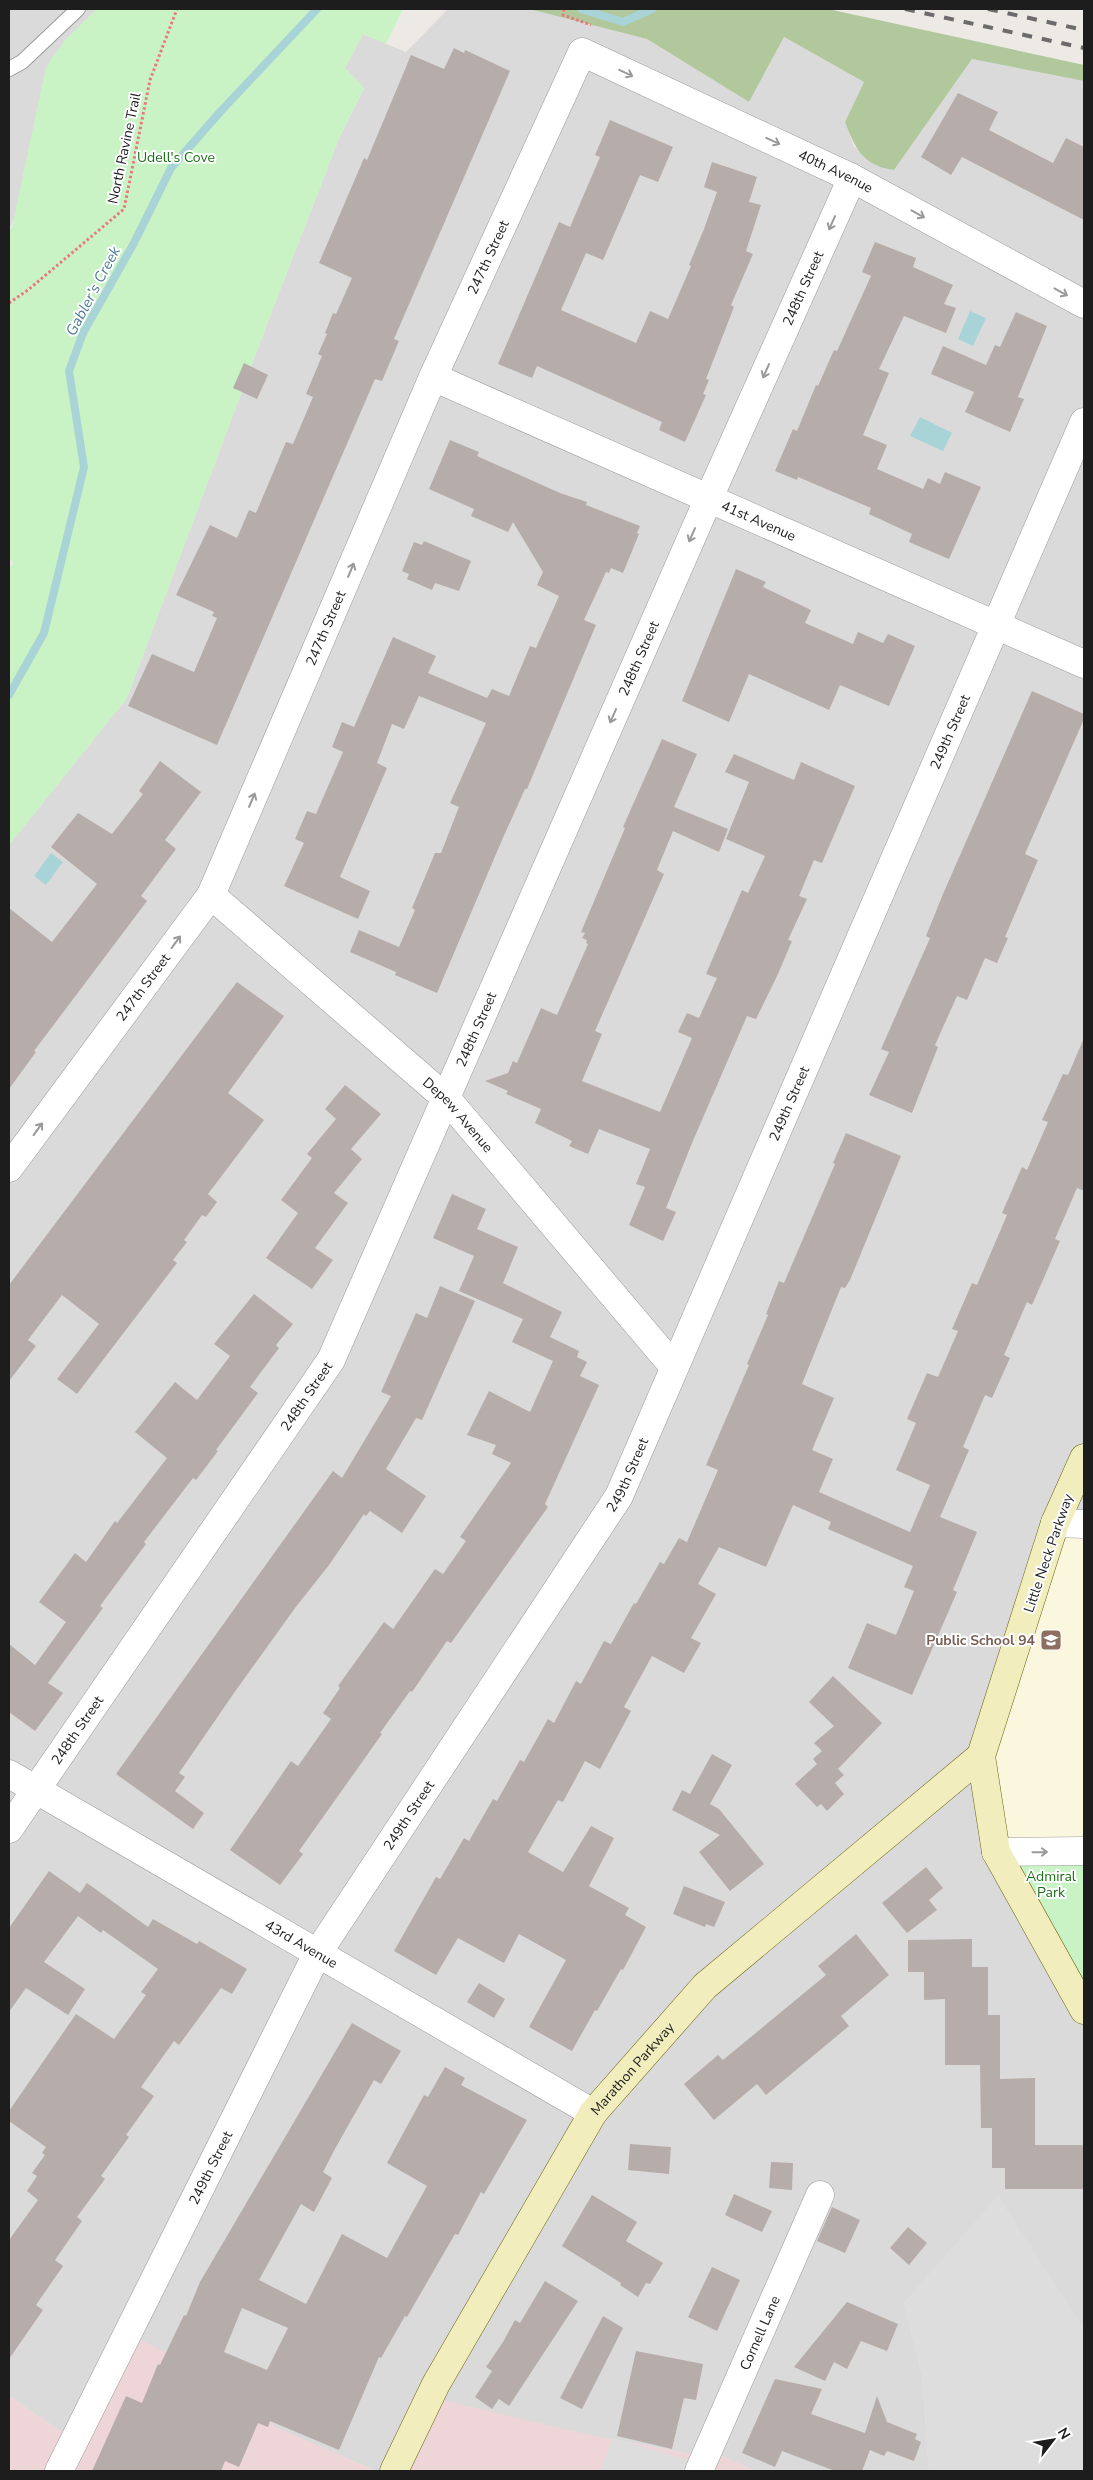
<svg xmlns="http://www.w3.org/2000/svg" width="1093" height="2480" font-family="'Nunito Sans',sans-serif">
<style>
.residential{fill:#dbdada}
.commercial{fill:#edd5d8}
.education{fill:#fbf7df}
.forest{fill:#b1c89d}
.park{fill:#c9f3c5}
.parking{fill:#ddd}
.water{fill:#a9d4d7}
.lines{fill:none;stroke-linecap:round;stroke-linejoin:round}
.stream{stroke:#a9d4d7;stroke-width:8}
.building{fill:#b6adaa;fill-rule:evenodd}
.lane-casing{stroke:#9a9a9a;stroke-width:16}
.street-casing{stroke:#9a9a9a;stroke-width:29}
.secondary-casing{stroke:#686410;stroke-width:29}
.path{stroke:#eb777e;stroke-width:3;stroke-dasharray:2.5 2.5;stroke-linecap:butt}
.lane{stroke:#fff;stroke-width:14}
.street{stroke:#fff;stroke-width:28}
.secondary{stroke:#f2edbd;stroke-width:28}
.rail{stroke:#6b6b6b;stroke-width:4;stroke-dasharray:10 10;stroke-linecap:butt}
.oneway{stroke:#999}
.labels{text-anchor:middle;stroke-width:4;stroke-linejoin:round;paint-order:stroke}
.street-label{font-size:14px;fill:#1d1d1d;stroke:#fff}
.park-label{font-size:14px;fill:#1d7017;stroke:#fff}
.education-label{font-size:14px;font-weight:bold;fill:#785e54;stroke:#fff;text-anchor:end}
.water-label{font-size:15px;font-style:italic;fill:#4d7c94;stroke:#fff}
</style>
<rect width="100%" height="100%" fill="#ede9e4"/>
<g class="residential">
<path d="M9 9H100L9 230Z"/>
<path d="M448 9H529L647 39 749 102 784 37 864 82 845 122 854 147 894 170 972 59 1084 81V2330L904 2302 922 2374 929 2471H755L709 2450 706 2457 590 2435 394 2471H376L272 2426 74 2440 9 2396V845L127 698 272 311 340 136 364 88 345 68 363 34 406 52Z"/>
</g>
<g class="commercial">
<path d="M127 2334 259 2395 279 2411 273 2426 376 2471H9V2396L74 2440Z"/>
<path d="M429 2397 590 2435 705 2457 709 2450 755 2471H394Z"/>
</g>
<path class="education" d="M1055 1523 1084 1524V1851L996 1852 981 1756Z"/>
<path class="forest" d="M529 9H828L1084 65V81L972 59 894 170C864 166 855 149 845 122L864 82 784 37 749 102 647 39Z"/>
<g class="park">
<path d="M97 9H403L386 44 363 34 345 68 364 88 340 136 272 311 127 698 9 845V569L13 563 9 558V230L12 227 46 67 65 40Z"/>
<path d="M1084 1851V2010L996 1852Z"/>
</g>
<g class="parking">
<path d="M998 2196 1084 2328V2471H929L922 2374 904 2302Z"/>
<path d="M613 2438 694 2462 690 2471H600Z"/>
</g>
<g class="water">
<path d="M970 311 986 318 973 346 958 339Z"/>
<path d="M920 417 952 433 943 451 910 436Z"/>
<path d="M51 853 63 862 46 885 34 876Z"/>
</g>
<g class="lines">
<g class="stream">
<path d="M581 9 623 22 652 9"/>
<path d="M9 695 44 633 84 467 69 371 83 333 134 243 171 168 220 112 317 9"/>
</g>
</g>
<g class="building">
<path d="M454 48 464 53 465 50 510 71 394 339 399 341 382 381 375 379 217 745 128 706 152 654 194 672 217 618 212 616 214 612 176 595 210 525 237 538 249 510 256 513 286 442 293 444 313 397 306 394 322 356 318 354 327 334 325 333 333 313 336 314 352 278 319 263 364 158 367 160 411 55 444 69Z"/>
<path d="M958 93 998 112 989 130 1053 163 1066 138 1084 147V220L962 157 951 175 921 157Z"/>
<path d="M610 120 673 147 658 182 640 175 603 260 586 253 561 310 636 343 650 311 668 319 691 266 689 265 704 229 717 192 704 187 712 162 757 177 749 202 761 205 746 251 753 254 731 305 734 307 706 379 709 380 703 394 706 395 685 442 659 430 662 422 537 366 532 378 498 364 559 222 570 227 600 157 595 155Z"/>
<path d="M875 242 916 258 913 267 953 285 944 304 956 308 946 333 904 316 879 369 889 373 863 435 887 445 877 469 923 489 928 478 940 484 945 472 981 487 949 559 909 542 912 534 869 514 871 508 798 477 797 480 775 471 793 429 797 431 816 385 818 386 834 350 837 351 871 276 862 272Z"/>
<path d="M1016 312 1047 326 1018 397 1024 399 1010 432 965 412 974 392 931 374 943 346 986 365 995 345 1000 347Z"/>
<path d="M244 363 268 375 257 399 233 388Z"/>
<path d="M450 440 479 452 477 456 560 493 587 502 586 505 640 526 637 533 639 534 623 573 611 568 609 573 606 572 584 620 596 625 527 789H525L502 840 437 993 395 975 396 972 350 952 359 930 399 947 415 910 412 908 435 853H441L459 807 450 803 486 723 419 696 404 729 392 724 377 763 387 768 340 877 370 891 358 919 284 886 304 843 295 839 307 811 316 814 343 752 332 747 342 722 354 727 393 637 436 656 428 673 487 698 492 689 509 696 530 646 536 648 559 596 537 585 543 572 513 522 508 532 471 516 474 509 429 489Z"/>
<path d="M424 541 471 561 459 591 435 583 432 590 407 579 409 574 402 571 414 542 422 545Z"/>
<path d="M736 569 766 582 763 587 811 610 805 623 853 644 858 632 883 643 888 634 915 646 889 706 840 685 829 710 749 674 729 722 682 701Z"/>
<path d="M1032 691 1084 714V719L1025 854 1038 860 1005 937 1008 938 997 963 985 958 967 1000 957 996 935 1045 938 1047 912 1113 869 1095 889 1052 881 1049 930 938 926 936 943 894Z"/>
<path d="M662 739 697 754 674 807 728 829 719 852 673 831 657 870 664 874 595 1031 602 1034 582 1081 660 1112 692 1038 678 1032 687 1013 699 1018 717 978 706 974 742 890 748 893 765 856 726 839 749 782 725 772 734 754 794 780 801 762 855 786 822 863 814 860 799 896 807 899 788 940 792 941 778 974 756 1019 747 1016 692 1143 666 1208 676 1212 663 1241 629 1225 645 1187 636 1184 650 1149 599 1129 588 1154 569 1146 572 1141 535 1123 541 1109 506 1094 508 1091 485 1081 508 1073 513 1061 517 1063 541 1008 557 1015 588 944 586 943 587 940 582 938 585 933 581 932 625 828 623 827Z"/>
<path d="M160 761 201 792 165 840 176 849 141 896 147 901 34 1051 36 1052 9 1089V908L52 942 97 884 51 847 78 813 112 834 143 794 139 791Z"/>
<path d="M237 982 284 1016 228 1093 264 1120 208 1194 217 1202 206 1217 202 1215 184 1240 187 1242 173 1260 177 1263 77 1394 57 1379 99 1324 62 1295 28 1340 36 1346 9 1381V1285Z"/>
<path d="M1084 1038V1191L1077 1188 1055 1239 1060 1241 1032 1305 1027 1302 1004 1355 1010 1358 992 1398 985 1395 963 1447 969 1450 940 1517 977 1532 953 1590 957 1592 912 1695 848 1668 867 1623 896 1635 914 1591 904 1587 913 1566 828 1529 831 1522 793 1505 766 1567 719 1547 698 1584 716 1594 691 1638 701 1643 684 1673 652 1656 624 1707 631 1711 600 1769 585 1761 563 1802 558 1800 528 1852 563 1872 591 1826 614 1838 589 1886 629 1908 625 1915 646 1927 623 1970 621 1969 597 2011 595 2010 572 2051 529 2027 566 1960 519 1934 504 1963 458 1938 436 1975 394 1951 436 1877 440 1879 464 1838 469 1841 493 1799 497 1801 520 1760 524 1762 548 1719 554 1723 576 1681 581 1684 604 1641 611 1644 634 1603 636 1604 660 1562 664 1564 679 1538 687 1542 718 1470 706 1465 749 1365 747 1364 768 1315 766 1314 779 1281 784 1283 835 1164 833 1163 846 1133 901 1156 850 1280 845 1288 841 1287 802 1384 834 1398 812 1450 833 1459 819 1492 910 1532 930 1485 896 1470 916 1423 907 1419 927 1373 938 1377 958 1331 952 1329 972 1283 977 1285 1007 1215 1002 1213 1022 1167 1027 1170 1048 1122 1042 1120 1063 1074 1068 1075Z"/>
<path d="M345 1085 381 1114 351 1149 362 1159 334 1193 348 1203 315 1248 333 1260 312 1289 266 1258 298 1213 281 1200 312 1158 307 1154 336 1119 325 1109Z"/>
<path d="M452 1194 486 1209 477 1229 518 1247 503 1283 562 1312 550 1337 579 1351 577 1357 587 1362 580 1376 599 1385 545 1504 548 1507 451 1643 447 1641 412 1692 410 1691 380 1733 382 1734 299 1851 303 1854 280 1885 230 1850 291 1761 298 1766 331 1719 323 1713 340 1688 338 1686 384 1622 393 1629 435 1569 443 1574 466 1541 460 1537 511 1463 492 1454 496 1445 467 1435 489 1391 530 1412 553 1361 512 1342 523 1319 459 1291 474 1256 433 1238Z"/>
<path d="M440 1286 475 1301 422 1420 416 1418 386 1469 426 1496 402 1533 370 1511 366 1516 364 1514 329 1565 295 1608 234 1693 179 1773 185 1777 175 1791 204 1813 193 1829 116 1774 333 1471 342 1478 391 1396 381 1392 416 1313 427 1318Z"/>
<path d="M254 1294 293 1324 276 1345 279 1348 250 1387 258 1393 216 1450 218 1451 196 1480 193 1478 144 1542 146 1544 100 1606 103 1608 48 1683 63 1693 35 1731 9 1712V1644L35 1665 66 1622 39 1602 75 1553 86 1562 115 1521 117 1523 167 1458 135 1432 175 1382 197 1400 230 1356 214 1344Z"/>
<path d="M833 1676 882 1723 838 1769 844 1775 835 1783 844 1794 827 1811 821 1804 817 1807 795 1784 817 1764 813 1759 822 1751 814 1743 834 1726 809 1702Z"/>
<path d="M712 1754 732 1765 710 1804 719 1809 764 1864 730 1891 699 1852 720 1835 672 1810 682 1790 690 1794Z"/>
<path d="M926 1867 943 1888 929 1900 937 1910 907 1933 882 1903Z"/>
<path d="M49 1871 80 1893 87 1883 148 1927 153 1919 197 1944 199 1941 247 1969 232 1994 221 1988 179 2045 174 2041 141 2087 154 2096 126 2135 129 2137 101 2176 105 2179 77 2217 82 2221 55 2260 63 2266 36 2305 43 2310 9 2359V2240L38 2200 27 2191 37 2176 32 2173 45 2155 42 2153 46 2147 9 2121V2111L76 2014 114 2039 146 1995 141 1992 158 1969 103 1930 101 1933 78 1916 44 1962 85 1989 68 2015 26 1988 9 2012V1928Z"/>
<path d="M684 1886 725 1902 714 1927 706 1924 705 1927 673 1914Z"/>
<path d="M856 1934 889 1975 841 2016 849 2026 766 2095 757 2084 714 2120 684 2084 718 2055 723 2060 826 1975 818 1966Z"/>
<path d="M972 1939V1967H988V2015H1000V2079L1035 2078V2145H1084V2189H1005V2168H992V2128H981L980 2065H945V1999L924 2000V1972H908V1940Z"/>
<path d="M479 1983 505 1999 494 2018 467 2002Z"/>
<path d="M352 2023 401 2051 381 2084 374 2080 336 2147 323 2172 332 2178 314 2212 301 2204 259 2280 306 2304 342 2234 387 2258 427 2186 387 2163 424 2095 428 2097 445 2067 465 2078 461 2085 527 2120 484 2194 481 2192 458 2235 455 2234 407 2317 405 2316 381 2358 379 2357 339 2450 270 2421 268 2427 258 2423 239 2467 225 2461 221 2471H92L126 2396 142 2403 158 2364 160 2365 184 2315 186 2316 200 2282ZM242 2308 288 2328 267 2370 224 2352Z"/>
<path d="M630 2144 671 2147 669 2174 628 2170Z"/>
<path d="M771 2162 793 2163 792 2190 769 2188Z"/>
<path d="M734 2194 772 2211 762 2232 725 2215Z"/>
<path d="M592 2195 637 2222 626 2241 663 2263 650 2284 646 2283 638 2297 620 2285 621 2283 562 2246Z"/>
<path d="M832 2207 860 2220 845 2253 817 2241Z"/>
<path d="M908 2227 927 2243 909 2265 890 2248Z"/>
<path d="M712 2267 740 2280 717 2331 688 2317Z"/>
<path d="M545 2281 578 2301 509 2406 499 2399 492 2409 475 2397 492 2371 486 2367 503 2342 515 2320 520 2323Z"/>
<path d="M847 2302 898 2324 887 2351 861 2341 847 2369 834 2362 825 2381 794 2367Z"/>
<path d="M603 2316 623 2328 582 2409 560 2398Z"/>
<path d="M636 2351 703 2364 696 2400 684 2398 672 2449 617 2436Z"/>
<path d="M775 2379 822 2389 811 2414 865 2433 877 2396 887 2422 917 2434 915 2439 921 2442 914 2461 887 2451 884 2456 870 2450 862 2471H835L782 2451 775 2467 742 2453Z"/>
</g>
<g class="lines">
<g class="lane-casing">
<path id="lane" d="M9 69 22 62 78 9"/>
</g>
<g class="street-casing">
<g id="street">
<path id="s1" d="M433 377 1084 664"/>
<path id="s2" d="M211 895 447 1099 674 1367"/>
<path id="s3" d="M9 1168 211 895 433 377 582 52 852 178 1084 304"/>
<path d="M1055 1523 1084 1524"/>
<path id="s4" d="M9 1774 593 2113"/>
<path id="s5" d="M9 1829 331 1360 708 500 852 178"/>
<path d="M996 1852 1084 1851"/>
<path id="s6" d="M59 2471 317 1954 619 1496 1084 422"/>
<path id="s7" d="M699 2471 820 2195"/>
</g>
</g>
<g class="secondary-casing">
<g id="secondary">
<path d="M1084 1458 1055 1523 981 1756 996 1852 1084 2010"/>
<path id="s8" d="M394 2471 436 2384 593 2113 705 1986 981 1756"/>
</g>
</g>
<g class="path">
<path d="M564 9 563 15 591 25"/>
<path d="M9 303 28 290 124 209 150 80 177 9"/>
</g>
<use href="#lane" class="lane"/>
<use href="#street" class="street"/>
<use href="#secondary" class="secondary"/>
<g class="rail">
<path d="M905 9 1084 48"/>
<path d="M988 9 1084 30"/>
</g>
</g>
<defs><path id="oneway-shaft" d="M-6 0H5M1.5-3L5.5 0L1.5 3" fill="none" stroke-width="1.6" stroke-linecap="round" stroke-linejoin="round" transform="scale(1.25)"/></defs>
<g class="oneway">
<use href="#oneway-shaft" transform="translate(626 73) rotate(25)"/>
<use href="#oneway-shaft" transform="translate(773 141) rotate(25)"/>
<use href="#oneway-shaft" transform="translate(918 214) rotate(29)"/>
<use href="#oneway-shaft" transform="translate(832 223) rotate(114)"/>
<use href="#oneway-shaft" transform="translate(1061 292) rotate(29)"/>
<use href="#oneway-shaft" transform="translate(766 371) rotate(114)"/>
<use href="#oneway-shaft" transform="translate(692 535) rotate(114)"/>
<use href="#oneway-shaft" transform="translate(351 570) rotate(-67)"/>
<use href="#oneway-shaft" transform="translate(613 716) rotate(114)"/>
<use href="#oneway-shaft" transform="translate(252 800) rotate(-67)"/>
<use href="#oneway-shaft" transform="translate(176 942) rotate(-54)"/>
<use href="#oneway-shaft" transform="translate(38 1129) rotate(-54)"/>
<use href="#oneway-shaft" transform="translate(1040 1852) rotate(-1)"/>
</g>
<defs>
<g id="school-square" transform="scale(1.125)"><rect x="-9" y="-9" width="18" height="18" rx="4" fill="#8d6e63" stroke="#fff"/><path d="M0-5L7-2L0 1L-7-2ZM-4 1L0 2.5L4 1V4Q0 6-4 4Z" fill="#fff"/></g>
</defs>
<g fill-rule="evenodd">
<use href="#school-square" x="1051" y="1640"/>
</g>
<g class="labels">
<g class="street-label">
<text transform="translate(124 148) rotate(-78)" y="5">North Ravine Trail</text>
<text dy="5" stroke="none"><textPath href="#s3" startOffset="1541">40th Avenue</textPath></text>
<text dy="5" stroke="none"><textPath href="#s3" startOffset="1035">247th Street</textPath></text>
<text dy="5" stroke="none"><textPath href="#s5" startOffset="1740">248th Street</textPath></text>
<text dy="5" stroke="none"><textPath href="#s1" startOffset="356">41st Avenue</textPath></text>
<text dy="5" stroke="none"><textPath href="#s3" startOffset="630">247th Street</textPath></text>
<text dy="5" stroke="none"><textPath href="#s5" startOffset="1335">248th Street</textPath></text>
<text dy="5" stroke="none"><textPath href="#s6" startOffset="1959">249th Street</textPath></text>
<text dy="5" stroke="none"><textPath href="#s3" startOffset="225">247th Street</textPath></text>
<text dy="5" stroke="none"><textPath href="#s5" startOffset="930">248th Street</textPath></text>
<text dy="5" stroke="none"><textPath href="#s6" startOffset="1554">249th Street</textPath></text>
<text dy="5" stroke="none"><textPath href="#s2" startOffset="331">Depew Avenue</textPath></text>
<text dy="5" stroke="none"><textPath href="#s5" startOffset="525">248th Street</textPath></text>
<text dy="5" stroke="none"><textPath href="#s6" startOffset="1149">249th Street</textPath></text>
<text transform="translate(1048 1553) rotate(-71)" y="5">Little Neck Parkway</text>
<text dy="5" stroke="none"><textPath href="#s5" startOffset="120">248th Street</textPath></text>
<text dy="5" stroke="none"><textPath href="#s6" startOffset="744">249th Street</textPath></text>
<text dy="5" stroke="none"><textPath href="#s4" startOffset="338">43rd Avenue</textPath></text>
<text dy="5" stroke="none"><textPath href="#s8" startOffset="469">Marathon Parkway</textPath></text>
<text dy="5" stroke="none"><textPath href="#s6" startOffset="339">249th Street</textPath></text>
<text dy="5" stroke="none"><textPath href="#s7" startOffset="151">Cornell Lane</textPath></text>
</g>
<g class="park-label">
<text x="176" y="162">Udell's Cove</text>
<text x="1051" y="1881">Admiral<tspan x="1051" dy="16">Park</tspan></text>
</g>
<g class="education-label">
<text x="1035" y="1645">Public School 94</text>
</g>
<g class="water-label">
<text transform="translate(93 291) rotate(-62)" y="5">Gabler’s Creek</text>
</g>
</g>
<rect width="1093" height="2480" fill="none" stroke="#1d1d1d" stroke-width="20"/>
<g transform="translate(1053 2440) rotate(59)" stroke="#ffffff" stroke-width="4" paint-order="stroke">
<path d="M0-4L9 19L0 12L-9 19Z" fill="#1d1d1d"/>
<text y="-8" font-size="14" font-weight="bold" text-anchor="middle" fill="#1d1d1d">N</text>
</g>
</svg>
